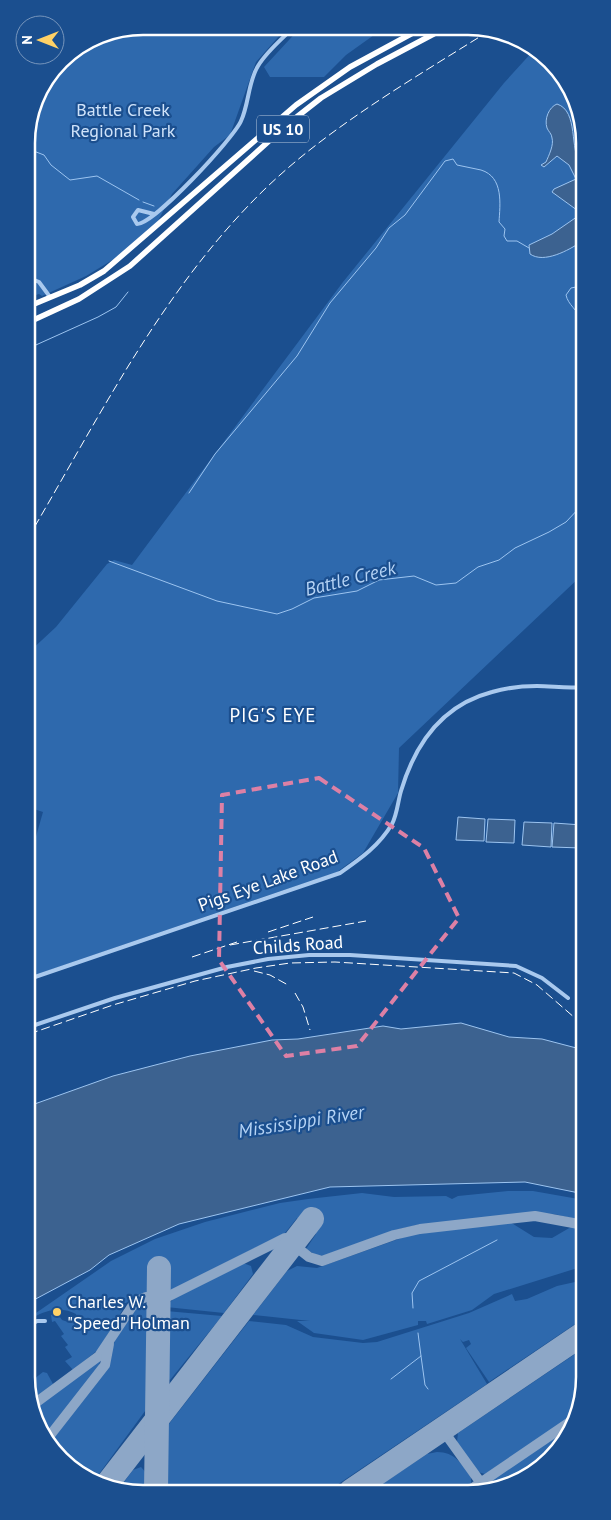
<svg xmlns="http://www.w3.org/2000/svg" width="611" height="1520" font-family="'PT Sans',sans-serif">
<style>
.green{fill:#2e69ad}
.water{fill:#3c6290;stroke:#9cc4f0}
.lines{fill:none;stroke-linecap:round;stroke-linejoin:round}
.stream{stroke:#9cc4f0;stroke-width:1}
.taxiway{stroke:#8da7c7;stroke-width:10}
.runway{stroke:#8da7c7;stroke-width:24}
.minor{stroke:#a9c9ee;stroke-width:4}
.highway{stroke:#fff;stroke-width:5.5}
.rail{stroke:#fff;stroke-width:1;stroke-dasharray:9 4;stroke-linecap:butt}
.marked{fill:none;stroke:#dd80a5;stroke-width:4;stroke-dasharray:10 6;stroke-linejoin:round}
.poi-dot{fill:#ffd166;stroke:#1b4f8f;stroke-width:2}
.labels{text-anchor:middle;stroke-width:4.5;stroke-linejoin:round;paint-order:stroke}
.shield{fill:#1b4f8f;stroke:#bbcadd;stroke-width:1}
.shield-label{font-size:16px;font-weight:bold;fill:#fff}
.park-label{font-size:18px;fill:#cfe3fa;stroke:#1b4f8f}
.street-label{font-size:18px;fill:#fff;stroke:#1b4f8f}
.poi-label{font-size:18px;fill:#fff;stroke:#1b4f8f;text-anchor:start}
.water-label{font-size:19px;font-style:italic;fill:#b5d3f5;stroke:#1b4f8f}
.neighbourhood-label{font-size:19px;letter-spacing:1px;fill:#fff;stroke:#1b4f8f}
.rim{fill:none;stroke:#fff;stroke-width:2.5}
</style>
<rect width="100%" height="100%" fill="#1b4f8f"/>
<g class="green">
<path d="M143 26 287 27 256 62 230 135 214 147 172 194 158 221 114 259 86 276 42 296 39 294 27 298V135L38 91 66 55 99 35Z"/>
<path d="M301 27 395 28 374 35 346 55 324 77H270L264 67Z"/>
<path d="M534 50 545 55 581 113 582 575 399 748 398 793 363 853 337 872 29 977V861L43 812 28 807V653L56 627 107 564 114 560 132 565 343 282 504 83Z"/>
<path d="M508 1191H533L584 1200V1221L554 1214 526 1213 417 1225 395 1230 323 1256 316 1255 306 1249 316 1234 311 1227 314 1221 309 1217 304 1222 297 1218 285 1233 166 1293V1268H150V1292L137 1295 126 1303 112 1302V1305L125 1306 99 1349 73 1370 65 1361 72 1357 65 1347 68 1345 61 1336 64 1334 55 1321 52 1322 51 1315 57 1313 62 1320 71 1323 77 1319 76 1314C64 1307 47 1309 34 1317L33 1315 111 1261 155 1239 205 1222 280 1203 308 1199 362 1193 394 1197 446 1196 452 1199 458 1196Z"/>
<path d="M510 1222 534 1237 552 1238 571 1227 584 1229V1266L494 1294 472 1310 427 1324 426 1321H418V1325L363 1340 314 1333 297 1321H310L253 1315 287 1271 297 1266 317 1268 410 1235Z"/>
<path d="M243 1263 251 1266 253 1274 224 1313 166 1307 174 1298Z"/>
<path d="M584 1280V1318L489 1382 466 1348 471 1344 469 1340 463 1342 460 1339 487 1384 328 1491H164L165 1429 249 1321 286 1325 313 1337 363 1343 377 1342 469 1313 512 1294 515 1301 527 1299 557 1286Z"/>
<path d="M135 1307 147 1308 149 1311 148 1407 96 1478 61 1460 51 1442 107 1368 115 1340Z"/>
<path d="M166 1311 222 1316 170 1380 165 1377Z"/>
<path d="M584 1348 585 1384 573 1415 485 1474 478 1472 457 1442 458 1433Z"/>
<path d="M101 1359 98 1368 46 1434 32 1410Z"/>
<path d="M43 1372 47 1373 53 1384 38 1396H34L30 1391V1382Z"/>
<path d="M567 1430 560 1448 498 1490H490L489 1484 493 1479Z"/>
<path d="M437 1452C455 1452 462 1464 471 1477V1484L462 1490H373L427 1454Z"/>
<path d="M141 1467 148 1475 147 1491 118 1490 133 1470Z"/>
</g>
<g class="water">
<path d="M557 104C579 111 569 150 581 165V213L552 192 554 189 576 179 569 165 557 156 544 167 541 165 546 162C549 155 554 145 552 138 552 134 548 131 547 128 544 119 549 107 557 104Z"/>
<path d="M581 214V242C569 250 544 264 530 254L529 245 552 234Z"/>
<path d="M458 817 485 819 484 841 456 840Z"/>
<path d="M488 819 515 820 514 843 486 842Z"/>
<path d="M524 822 552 823 551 847 522 845Z"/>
<path d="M554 823 582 825 581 848 552 847Z"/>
<path d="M461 1023 509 1037 542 1039 584 1050V1194L525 1182 330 1187 179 1224 109 1255 90 1270 30 1302 29 1106 113 1076 190 1056 272 1040 298 1039 383 1026 401 1029Z"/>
</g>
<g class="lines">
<g class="stream">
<path d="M27 144 31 150 44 155 51 165 70 180 97 176 139 200"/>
<path d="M143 202 154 206"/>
<path d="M581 286 571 288 566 295C568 305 578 310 581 320"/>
<path d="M27 349 98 317 116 307 128 292"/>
<path d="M189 493 215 454 297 356 330 303 376 248 389 228 405 215 445 161 453 159 457 165C465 167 473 168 481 170 504 177 500 205 499 222L505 229 504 236 507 241H517L529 248"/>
<path d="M109 561 217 601 277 614 292 609 314 598 357 591 379 580 414 576 436 585 456 583 478 567 499 560 515 548 549 532 566 522 582 505"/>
<path d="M413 1308 412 1293 419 1281 497 1240"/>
<path d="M421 1356 425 1385 428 1389"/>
<path d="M391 1379 421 1356 418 1333"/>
</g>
<g class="taxiway">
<path d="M30 1407 99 1356 135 1302 146 1297H167L285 1238 309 1257 322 1261 394 1235 420 1229 535 1216 584 1225"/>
<path d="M442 1429 486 1490"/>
<path d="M48 1438 105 1365 109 1344"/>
<path d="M470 1490 570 1422"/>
</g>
<g class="runway">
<path d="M107 1484 312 1219"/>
<path d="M156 1491 159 1268"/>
<path d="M351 1491 584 1333"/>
</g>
<g class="minor">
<path d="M154 214 138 210 133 217 137 224C154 224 233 139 241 121 249 104 248 82 258 66 267 51 282 39 294 27"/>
<path d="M27 277 39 282 50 297"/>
<path d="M29 979 340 873C360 859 379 846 392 824 397 815 398 801 401 791 415 744 442 705 492 692 506 688 522 686 537 686 552 686 568 689 582 687"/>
<path d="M29 1027 115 998 227 967 268 959 309 955H350L516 966 542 978 568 998"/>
<path d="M30 1325 37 1321H45"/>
</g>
<g class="highway">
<path d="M27 307 80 285 104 271 296 105 350 67 422 28"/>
<path d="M27 323 79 299 130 266 289 123 321 98 377 64 445 28"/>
</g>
<g class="rail">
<path d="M28 538C100 416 164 286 267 187 333 124 415 78 492 29"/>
<path d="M268 932 313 917"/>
<path d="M230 945 366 921"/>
<path d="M192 957 237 942"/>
<path d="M254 971 270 975 288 985"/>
<path d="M295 993 303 1007 310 1030"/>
<path d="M29 1034 113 1005 195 981 256 968 290 963 335 962 514 973 537 985 583 1025"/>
</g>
</g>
<path class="marked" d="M319 778 424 848 459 918 357 1046 286 1056 219 960 222 795Z"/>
<circle class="poi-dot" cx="57" cy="1312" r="5"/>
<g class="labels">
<rect class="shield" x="257" y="115.5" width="52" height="27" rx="4"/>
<g class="shield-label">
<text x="283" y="135">US 10</text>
</g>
<g class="park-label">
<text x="123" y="116">Battle Creek<tspan x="123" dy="21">Regional Park</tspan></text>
</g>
<g class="street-label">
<text transform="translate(268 881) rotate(-20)" y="6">Pigs Eye Lake Road</text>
<text transform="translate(298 945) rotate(-4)" y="6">Childs Road</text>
</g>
<g class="poi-label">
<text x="67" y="1308">Charles W.<tspan x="67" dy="21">"Speed" Holman</tspan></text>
</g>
<g class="water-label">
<text transform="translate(350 578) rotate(-14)" y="7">Battle Creek</text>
<text transform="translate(301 1121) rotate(-9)" y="7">Mississippi River</text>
</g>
<g class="neighbourhood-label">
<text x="273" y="722">PIG'S EYE</text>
</g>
</g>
<path d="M0 0H611V1520H0ZM143 35H468A108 108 0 0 1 576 143V1377A108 108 0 0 1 468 1485H143A108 108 0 0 1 35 1377V143A108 108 0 0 1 143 35Z" fill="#1b4f8f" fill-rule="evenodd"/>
<path class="rim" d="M143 35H468A108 108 0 0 1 576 143V1377A108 108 0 0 1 468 1485H143A108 108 0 0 1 35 1377V143A108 108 0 0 1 143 35Z"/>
<g transform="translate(40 40) rotate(270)"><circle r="24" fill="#1b4f8f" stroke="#7695bc"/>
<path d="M0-4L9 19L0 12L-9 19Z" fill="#ffd166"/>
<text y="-8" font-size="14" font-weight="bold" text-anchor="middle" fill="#ffffff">N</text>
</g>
</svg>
